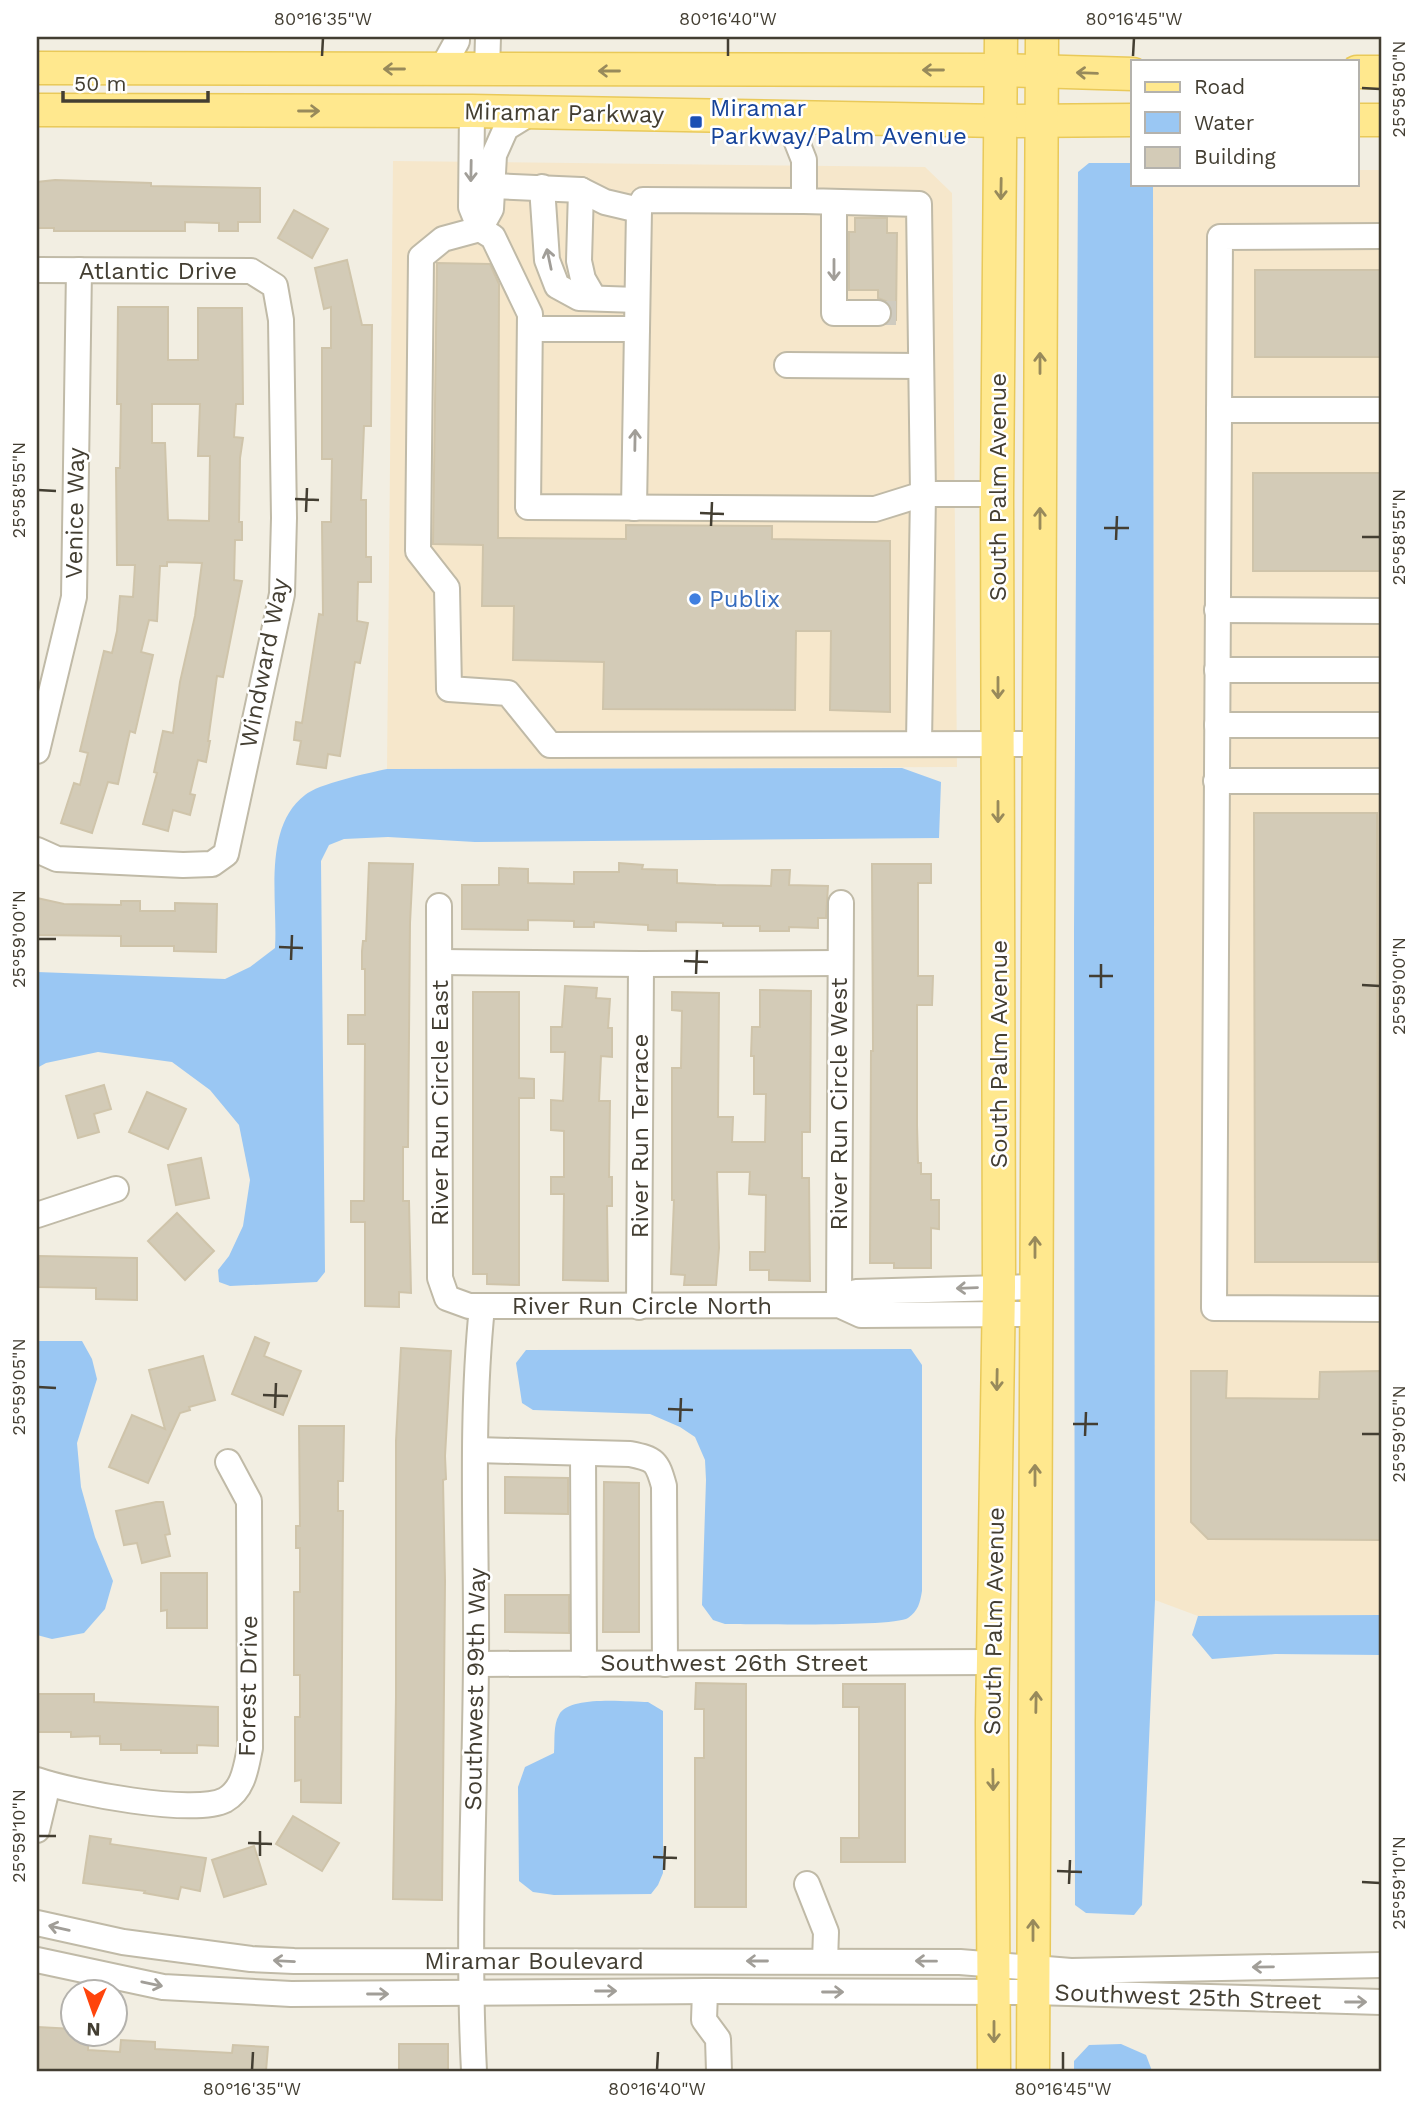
<svg xmlns="http://www.w3.org/2000/svg" width="1418" height="2108" font-family="'Work Sans',sans-serif">
<style>
.commercial{fill:#f6e7cb}
.water{fill:#9ac7f3}
.building{fill:#d3cbb7;stroke:#cfc4aa;stroke-width:2;fill-rule:evenodd}
.lines{fill:none;stroke-linecap:round;stroke-linejoin:round}
.minor-tunnel{stroke:#cfcbbf;stroke-width:24;stroke-dasharray:24 12;stroke-linecap:butt}
.minor-casing{stroke:#c0baa7;stroke-width:28}
.major-casing{stroke:#e9c959;stroke-width:35}
.minor{stroke:#fff;stroke-width:24}
.major{stroke:#ffe88e;stroke-width:32}
.oneway{stroke:#988a5b}
.oneway2{stroke:#a19e98}
.ticks{fill:none;stroke:#433e32;stroke-width:2.5}
.transit-dot{fill:#1a4fb4;stroke:#fff;stroke-width:2.5}
.shop-dot{fill:#3f7fe0;stroke:#fff;stroke-width:2.5}
.labels{text-anchor:middle;stroke-width:5;stroke-linejoin:round;paint-order:stroke}
.transit-label{font-size:24px;fill:#164399;stroke:#fff;text-anchor:start}
.street-label{font-size:24px;fill:#433e32;stroke:#fff}
.shop-label{font-size:24px;fill:#366cbe;stroke:#fff;text-anchor:start}
.neatline{fill:none;stroke:#433e32;stroke-width:2.5}
.ticks-label{font-size:18px;text-anchor:middle;fill:#433e32}
</style>
<rect width="100%" height="100%" fill="#f2eee2"/>
<g class="commercial">
<path d="M393 161 925 167 952 193 957 767 387 769Z"/>
<path d="M1357 170H1381V1615L1198 1616 1155 1600 1153 184H1357Z"/>
</g>
<g class="water">
<path d="M1089 163H1133V184H1153L1155 1600 1142 1905 1134 1915 1086 1913 1075 1905 1074 932 1078 172Z"/>
<path d="M902 768 941 782 939 838 475 842 388 837 344 839 329 845 321 861 325 1272 317 1282 230 1286 219 1282 218 1270 229 1256 243 1226 250 1180 239 1125 210 1090 172 1062 98 1052 46 1063 37 1068V972L225 979 250 967 275 948C278 901 262 828 305 795 318 784 368 773 387 769Z"/>
<path d="M82 1341 92 1359 97 1379 77 1443 81 1487 95 1537 113 1581 105 1609 84 1633 52 1639 37 1635V1341Z"/>
<path d="M911 1349 922 1365V1591C920 1603 918 1611 908 1618 895 1627 751 1624 725 1624L713 1620 702 1605 706 1480 705 1460 695 1437 680 1427 650 1414 533 1410 522 1403 516 1363 526 1350Z"/>
<path d="M1381 1615V1655L1275 1654 1212 1659 1192 1635 1198 1616Z"/>
<path d="M648 1702 663 1711V1873L658 1885 651 1894 554 1895 533 1892 519 1881 518 1787 525 1767 554 1753C555 1741 553 1725 559 1715 569 1695 627 1702 648 1702Z"/>
<path d="M1121 2044 1146 2055 1152 2071H1074V2061L1089 2045Z"/>
</g>
<g class="building">
<path d="M55 180 151 183V186L260 188V222H238V231H219V223L185 222V231H54V228H37V182Z"/>
<path d="M294 210 328 229 312 258 278 238Z"/>
<path d="M855 218H887V233H897L896 320H891V306L886 301 878 298V290H849V232H855Z"/>
<path d="M347 260 362 325H372L371 426H364L361 500H366V557H371V582H358L357 621 368 623 360 663 355 662 340 756 328 754 326 768 297 764 301 741 294 740 296 722 302 723 319 614 323 615 322 522H331L332 459H322V348H331V307L324 309 315 268Z"/>
<path d="M437 263 490 264 499 284 498 538 626 539V525L772 526V539L890 541V712L830 710 831 631H796L795 710 603 709 604 662 513 660 514 606H482L483 545 433 544Z"/>
<rect x="1255" y="270" width="126" height="87"/>
<path d="M118 307H168V360H198V308H242L243 404H236L234 437 243 438 240 458 239 522H242V540H235L234 580 242 581 223 677 217 676 208 741H210L206 762 198 760 190 794 195 795 190 815 173 810 168 831 143 824 157 773 154 772 163 731 173 733 180 682 195 616 202 563 167 562V566H160L157 621 149 620 141 652 153 655 135 733 130 731 118 784 108 782 92 833 61 823 74 783 80 785 88 753 80 751 104 651 112 653 117 631 120 596 133 597 135 565H117L116 468H120L121 404H117ZM152 404H200L198 456H210L209 521 168 520 165 443H152Z"/>
<rect x="1253" y="473" width="128" height="98"/>
<path d="M1254 813H1377L1378 1262H1255Z"/>
<path d="M369 863 413 864 410 923 408 1147H403V1201H409L411 1293 399 1292V1307L365 1306V1222H351V1201H364L365 1044H348V1015H365V969H362V951L363 941H366Z"/>
<path d="M619 863 643 865 642 869 677 870V883L716 885 771 886 772 870H790L789 885 828 886 826 918H818V928L789 927V931H760V926H723V923L676 922V931L648 930V925L594 922V927H574V921L528 920V930L462 929V885H499V868L528 869V883L574 884V872H619Z"/>
<path d="M872 864H931V883H918V976H933L932 1005H917V1125L918 1163H921V1174H931V1200H939V1229L931 1228V1268H894V1263H870L871 1051H873Z"/>
<path d="M37 898 64 904 121 905V901H140V911H175V903L217 904 216 952 174 951V946H121V936L37 935Z"/>
<path d="M565 986 597 988 596 998 610 999 608 1028H612V1057L601 1056 599 1101H610L609 1177H612V1206H607L608 1281 563 1280 564 1194H551V1177H564V1131L551 1130V1100L563 1101 565 1052H551V1027H562Z"/>
<path d="M760 990 811 991 810 1132H802V1178H809L810 1281 769 1280V1270H750V1252H765L766 1195 749 1194 750 1172H717L719 1248 716 1285H684L685 1275 671 1274 674 1200H672V1068H681L682 1011 672 1010V992L719 993 718 1117H733L732 1142H765L766 1094H754V1056H751L752 1027H760Z"/>
<path d="M473 992H519V1078L534 1079V1098H519V1285L487 1284V1274H473Z"/>
<path d="M104 1085 111 1109 94 1114 99 1132 78 1138 66 1096Z"/>
<path d="M147 1092 186 1109 168 1149 129 1132Z"/>
<path d="M201 1158 209 1198 176 1205 168 1165Z"/>
<path d="M177 1213 214 1251 185 1280 148 1241Z"/>
<path d="M39 1256 137 1258V1300L96 1299V1288L38 1287Z"/>
<path d="M255 1337 269 1343 264 1356 301 1371 283 1415 232 1394Z"/>
<path d="M401 1348 451 1351 445 1456 446 1479 443 1480 445 1581 442 1900 393 1899 396 1697V1441Z"/>
<path d="M203 1356 215 1400 189 1407 190 1410 180 1413 148 1483 109 1467 132 1415 165 1429 149 1370Z"/>
<path d="M1191 1371H1227L1226 1398 1319 1399 1320 1372 1381 1371V1540L1208 1539 1191 1522Z"/>
<path d="M299 1426H344L343 1481H338V1511H343L341 1803 301 1802V1780L295 1781V1717H300V1675H294V1592H300V1548H296V1526H300Z"/>
<path d="M505 1477 568 1478V1514L505 1513Z"/>
<path d="M604 1482 639 1483V1632H603Z"/>
<path d="M156 1502H163L170 1534 165 1535 170 1556 142 1563 137 1543 124 1545 116 1511Z"/>
<path d="M161 1573H207V1628H167V1610L161 1611Z"/>
<path d="M505 1595H569V1633L505 1632Z"/>
<path d="M696 1683 746 1684V1907H695V1758H704V1709H695Z"/>
<path d="M843 1684H905V1862H841V1838H859V1707H843Z"/>
<path d="M37 1694H94V1702L218 1707V1746L197 1745V1753H161V1750H121V1744H100V1736L71 1737V1732H37Z"/>
<path d="M293 1816 339 1843 322 1871 276 1844Z"/>
<path d="M90 1836 111 1839 110 1844 206 1858 200 1891 181 1887 178 1899 144 1893 145 1891 83 1883Z"/>
<path d="M254 1846 266 1884 224 1897 212 1860Z"/>
<path d="M37 2027 74 2029V2034H89L88 2050 120 2052 121 2040 155 2042V2049L232 2053 233 2045 268 2047 266 2071H37Z"/>
<rect x="399" y="2044" width="49" height="27"/>
</g>
<g class="lines">
<path class="minor-tunnel" d="M878 313H896"/>
<g class="minor-casing">
<g id="minor">
<path d="M441 70 457 41V37"/>
<path d="M487 70 488 37"/>
<path d="M472 111 471 207 480 229 493 237 530 314 528 507 875 509 923 494 919 204 804 201V160L787 117"/>
<path d="M532 112 506 128 494 155 491 209 480 229 443 239 421 257 418 551 447 588 449 689 508 693 550 745 1037 744"/>
<path d="M493 186 581 190 605 202 639 210"/>
<path d="M542 187 547 260 557 286 579 298 637 300"/>
<path d="M581 190 579 261 583 279 594 298"/>
<path d="M834 202V313H878"/>
<path d="M1381 236 1220 237 1214 1308 1381 1309"/>
<path d="M37 270 251 271 275 286 281 320 284 518 282 594 226 854 212 864 183 865 57 859 37 850"/>
<path d="M530 329H637"/>
<path d="M787 365 921 366"/>
<path d="M1219 410H1381"/>
<path d="M634 508 639 210 643 200 804 201"/>
<path d="M1217 610 1381 611"/>
<path d="M1217 670H1381"/>
<path d="M1217 725H1381"/>
<path d="M919 743 923 494H997"/>
<path d="M37 751 74 597 79 270"/>
<path d="M1216 781H1381"/>
<path d="M439 906 440 1278 447 1298 469 1306 839 1305 861 1315 1035 1314"/>
<path d="M441 962 641 964 839 963"/>
<path d="M37 1215 116 1189"/>
<path d="M839 1305 841 903"/>
<path d="M839 1305 856 1292 1035 1287"/>
<path d="M639 1307 641 964"/>
<path d="M476 1450 630 1454C655 1459 657 1461 664 1486L665 1664"/>
<path d="M583 1453 584 1664"/>
<path d="M476 1664 992 1662"/>
<path d="M37 1780C71 1792 194 1816 225 1800 244 1789 246 1767 250 1748L249 1501 228 1462"/>
<path d="M37 1830 48 1784"/>
<path d="M807 1884 826 1932 825 1961"/>
<path d="M37 1923 123 1942 251 1959 294 1961 960 1962 1071 1971 1381 1965"/>
<path d="M37 1960 163 1987 291 1994 711 1991 1033 1992 1381 2002"/>
<path d="M705 1991 704 2020 718 2039 719 2071"/>
<path d="M474 2071C467 1935 475 1799 476 1662 477 1544 470 1424 482 1307"/>
</g>
</g>
<g class="major-casing">
<g id="major">
<path d="M37 68 1001 70 1133 74"/>
<path d="M1357 72H1381"/>
<path d="M37 110 472 111 1001 121 1133 120"/>
<path d="M1357 120H1381"/>
<path d="M994 2071 992 1722 999 1287 997 494 1001 37"/>
<path d="M1033 2071 1042 37"/>
</g>
</g>
<use href="#minor" class="minor"/>
<use href="#major" class="major"/>
</g>
<defs><path id="oneway-shaft" d="M-6 0H5M1.5-3L5.5 0L1.5 3" fill="none" stroke-width="1.6" stroke-linecap="round" stroke-linejoin="round" transform="scale(1.75)"/></defs>
<g class="oneway">
<use href="#oneway-shaft" transform="translate(394 69) rotate(-180)"/>
<use href="#oneway-shaft" transform="translate(933 70) rotate(180)"/>
<use href="#oneway-shaft" transform="translate(609 71) rotate(180)"/>
<use href="#oneway-shaft" transform="translate(1087 73) rotate(-178)"/>
<use href="#oneway-shaft" transform="translate(309 111)"/>
<use href="#oneway-shaft" transform="translate(1001 189) rotate(91)"/>
<use href="#oneway-shaft" transform="translate(1040 363) rotate(-90)"/>
<use href="#oneway-shaft" transform="translate(1040 518) rotate(-90)"/>
<use href="#oneway-shaft" transform="translate(998 688) rotate(90)"/>
<use href="#oneway-shaft" transform="translate(998 812) rotate(90)"/>
<use href="#oneway-shaft" transform="translate(1035 1247) rotate(-90)"/>
<use href="#oneway-shaft" transform="translate(997 1380) rotate(91)"/>
<use href="#oneway-shaft" transform="translate(1035 1475) rotate(-90)"/>
<use href="#oneway-shaft" transform="translate(1036 1702) rotate(-89)"/>
<use href="#oneway-shaft" transform="translate(993 1780) rotate(89)"/>
<use href="#oneway-shaft" transform="translate(1033 1930) rotate(-90)"/>
<use href="#oneway-shaft" transform="translate(994 2032) rotate(90)"/>
</g>
<g class="oneway2">
<use href="#oneway-shaft" transform="translate(471 171) rotate(91)"/>
<use href="#oneway-shaft" transform="translate(549 259) rotate(-102)"/>
<use href="#oneway-shaft" transform="translate(834 270) rotate(90)"/>
<use href="#oneway-shaft" transform="translate(635 440) rotate(-89)"/>
<use href="#oneway-shaft" transform="translate(967 1288) rotate(178)"/>
<use href="#oneway-shaft" transform="translate(59 1928) rotate(-167)"/>
<use href="#oneway-shaft" transform="translate(284 1961) rotate(-177)"/>
<use href="#oneway-shaft" transform="translate(757 1961) rotate(180)"/>
<use href="#oneway-shaft" transform="translate(926 1961) rotate(-179)"/>
<use href="#oneway-shaft" transform="translate(1263 1967) rotate(179)"/>
<use href="#oneway-shaft" transform="translate(152 1984) rotate(12)"/>
<use href="#oneway-shaft" transform="translate(606 1991)"/>
<use href="#oneway-shaft" transform="translate(833 1992)"/>
<use href="#oneway-shaft" transform="translate(378 1994)"/>
<use href="#oneway-shaft" transform="translate(1356 2002)"/>
</g>
<path class="ticks" d="M322 56 323 38M728 56V38M1133 56 1134 38M1362 88 1380 89M38 490 56 491M295 499 319 500M306 512 307 488M700 513 724 514M711 526 712 502M1104 528H1129M1362 537H1380M1116 540 1117 516M38 939H56M279 947 303 948M291 960 292 935M684 961 708 962M696 974 697 950M1089 976H1113M1362 985 1380 986M1101 988V964M38 1387 56 1388M263 1395 288 1396M275 1408 276 1383M668 1409 693 1410M680 1422 681 1398M1073 1424H1098M1362 1434H1380M1085 1436 1086 1412M38 1836H56M248 1843 272 1844M260 1856V1831M653 1857 677 1858M664 1870 665 1846M1057 1871 1082 1872M1362 1882 1380 1883M1069 1884 1070 1860M252 2070 253 2052M657 2070 658 2052M1063 2070V2052"/>
<rect class="transit-dot" x="689" y="115" width="14" height="14" rx="3.5"/>
<circle class="shop-dot" cx="695" cy="599" r="7"/>
<g class="labels">
<g class="transit-label">
<text x="710" y="116">Miramar<tspan x="710" dy="28">Parkway/Palm Avenue</tspan></text>
</g>
<g class="street-label">
<text transform="translate(564 113) rotate(1)" y="8">Miramar Parkway</text>
<text x="158" y="279">Atlantic Drive</text>
<text transform="translate(998 487) rotate(-90)" y="8">South Palm Avenue</text>
<text transform="translate(75 513) rotate(-89)" y="8">Venice Way</text>
<text transform="translate(264 663) rotate(-79)" y="8">Windward Way</text>
<text transform="translate(999 1054) rotate(-90)" y="8">South Palm Avenue</text>
<text transform="translate(440 1103) rotate(-90)" y="8">River Run Circle East</text>
<text transform="translate(839 1104) rotate(-90)" y="8">River Run Circle West</text>
<text transform="translate(640 1136) rotate(-90)" y="8">River Run Terrace</text>
<text x="642" y="1314">River Run Circle North</text>
<text transform="translate(994 1621) rotate(-89)" y="8">South Palm Avenue</text>
<text x="734" y="1671">Southwest 26th Street</text>
<text transform="translate(248 1686) rotate(-89)" y="8">Forest Drive</text>
<text transform="translate(475 1689) rotate(-89)" y="8">Southwest 99th Way</text>
<text x="534" y="1969">Miramar Boulevard</text>
<text transform="translate(1188 1997) rotate(2)" y="8">Southwest 25th Street</text>
</g>
<g class="shop-label">
<text x="709" y="607">Publix</text>
</g>
</g>
<rect width="1418" height="2108" fill="none" stroke="#ffffff" stroke-width="77"/>
<rect x="1131" y="60" width="228" height="126" fill="#ffffff" stroke="#b4b2ad" stroke-width="2"/>
<rect x="1145" y="82" width="35" height="10" fill="#ffe88e" stroke="#b4b2ad" stroke-width="2"/>
<text x="1194" y="94" font-size="21" fill="#433e32">Road</text>
<rect x="1145" y="112" width="35" height="21" fill="#9ac7f3" stroke="#b4b2ad" stroke-width="2"/>
<text x="1194" y="130" font-size="21" fill="#433e32">Water</text>
<rect x="1145" y="147" width="35" height="21" fill="#d3cbb7" stroke="#b4b2ad" stroke-width="2"/>
<text x="1194" y="164" font-size="21" fill="#433e32">Building</text>
<g transform="translate(94 2013) rotate(182)"><circle r="33" fill="#ffffff" stroke="#b4b2ad" stroke-width="2"/>
<path d="M0-5L12 26L0 18L-12 26Z" fill="#ff440c"/>
<text y="-10" font-size="19" font-weight="bold" text-anchor="middle" fill="#433e32">N</text>
</g>
<path d="M63 91v10h145v-10" fill="none" stroke="#433e32" stroke-width="3.5"/>
<text x="74" y="91" font-size="21" fill="#433e32" stroke="#ffffff" stroke-width="5" paint-order="stroke">50 m</text>
<rect x="38" y="38" width="1342" height="2032" class="neatline"/>
<g class="ticks-label">
<text x="323" y="25">80°16'35"W</text>
<text x="728" y="25">80°16'40"W</text>
<text x="1134" y="25">80°16'45"W</text>
<text transform="translate(1399 89) rotate(-90)" y="6">25°58'50"N</text>
<text transform="translate(19 490) rotate(-90)" y="6">25°58'55"N</text>
<text transform="translate(1399 537) rotate(-90)" y="6">25°58'55"N</text>
<text transform="translate(19 939) rotate(-90)" y="6">25°59'00"N</text>
<text transform="translate(1399 986) rotate(-90)" y="6">25°59'00"N</text>
<text transform="translate(19 1387) rotate(-90)" y="6">25°59'05"N</text>
<text transform="translate(1399 1434) rotate(-90)" y="6">25°59'05"N</text>
<text transform="translate(19 1836) rotate(-90)" y="6">25°59'10"N</text>
<text transform="translate(1399 1883) rotate(-90)" y="6">25°59'10"N</text>
<text x="252" y="2095">80°16'35"W</text>
<text x="657" y="2095">80°16'40"W</text>
<text x="1063" y="2095">80°16'45"W</text>
</g>
</svg>
